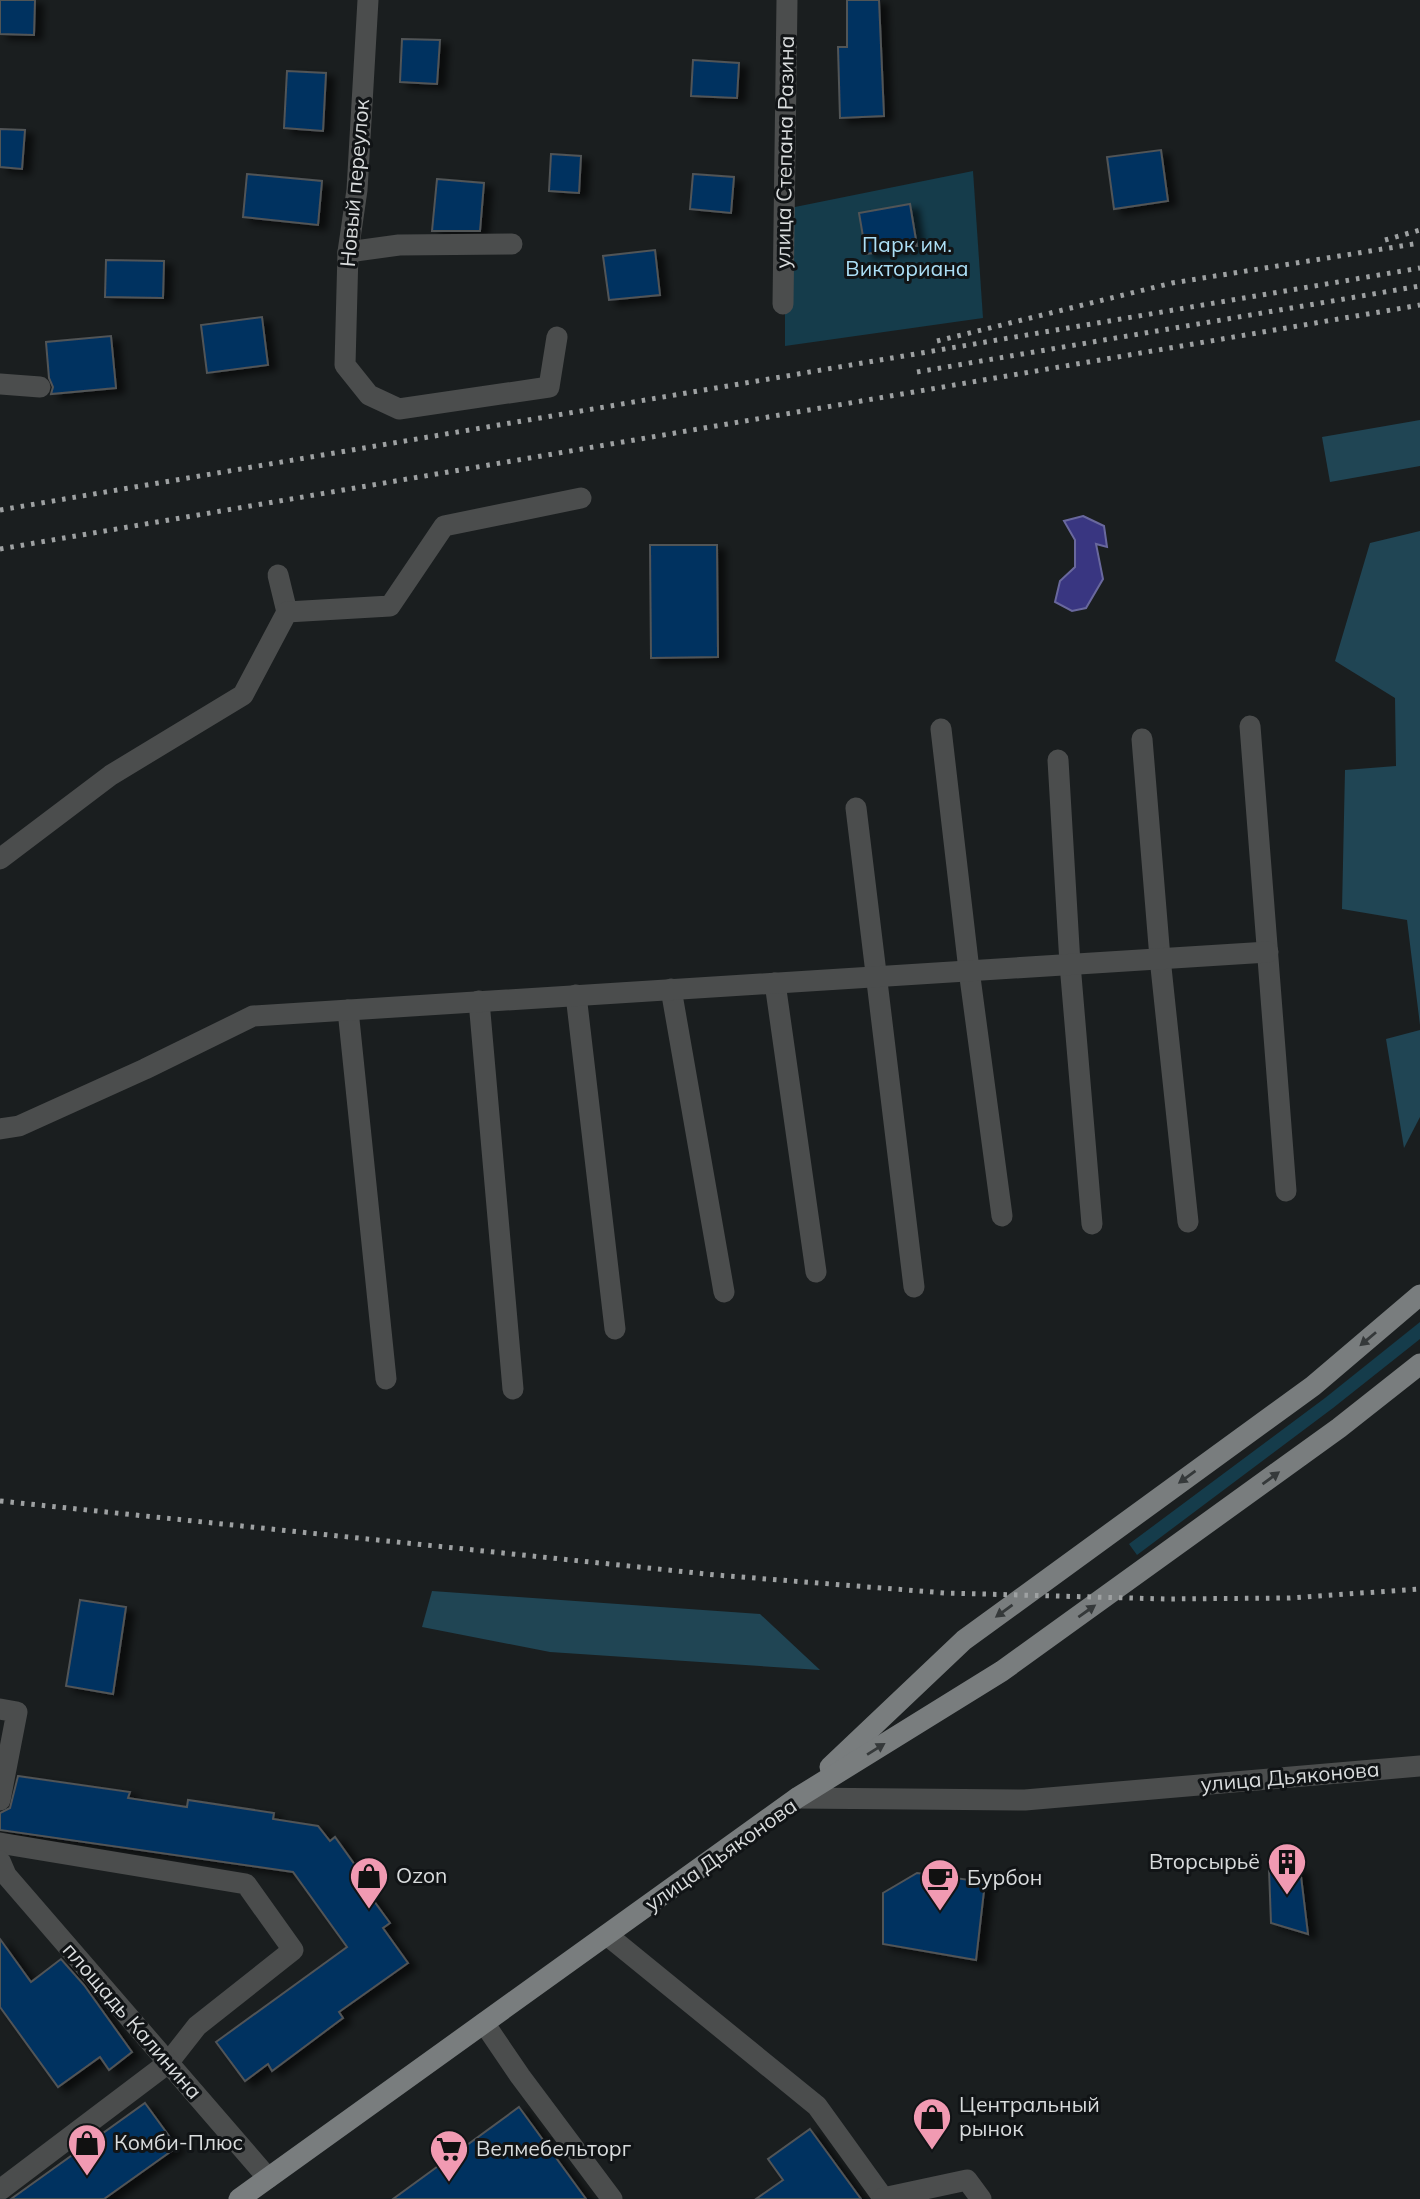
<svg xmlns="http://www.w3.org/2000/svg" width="1420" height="2199" font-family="Mulish,sans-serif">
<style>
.green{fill:#153c4b}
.forest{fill:#204554}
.water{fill:#393681;stroke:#69689d;stroke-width:2}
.building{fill:#003061;stroke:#515457;stroke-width:2;filter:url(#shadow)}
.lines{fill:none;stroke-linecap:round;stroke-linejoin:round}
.minor{stroke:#4b4d4d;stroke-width:21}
.major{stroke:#797d7e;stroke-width:21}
.rail{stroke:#9ea1a2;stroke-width:5;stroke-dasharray:3.5 7;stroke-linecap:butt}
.oneway{fill:#35393a}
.labels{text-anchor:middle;stroke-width:6;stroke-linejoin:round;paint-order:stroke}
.street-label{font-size:21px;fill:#d9dcdd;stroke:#111416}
.park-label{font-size:21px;fill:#acdff6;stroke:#111416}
.poi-label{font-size:21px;fill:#d9dcdd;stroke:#111416;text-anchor:start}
</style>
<defs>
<filter id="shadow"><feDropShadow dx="8" dy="4.5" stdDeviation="3.5" flood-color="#0009"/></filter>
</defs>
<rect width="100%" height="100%" fill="#1a1e1f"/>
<g class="green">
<path d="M973 171 983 318 785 346V209Z"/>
<path d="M1420 1322V1339L1333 1408 1137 1555 1129 1544 1325 1398Z"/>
</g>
<g class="forest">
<path d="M1420 420V466L1330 482 1322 437Z"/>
<path d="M1420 531V1025L1407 920 1342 909 1345 770 1396 766 1395 698 1335 661 1370 543Z"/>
<path d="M1420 1030V1117L1404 1148 1386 1039Z"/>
<path d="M432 1591 760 1614 820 1670 550 1652 422 1627Z"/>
</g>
<path class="water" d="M1083 516 1104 526 1107 547 1096 544 1103 579 1086 608 1072 611 1055 602 1060 581 1075 567V540L1064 521Z"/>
<g class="building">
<path d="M0 0H35L34 35 0 34Z"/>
<path d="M847 0H879L884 116 840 118 838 47H847Z"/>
<path d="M402 39 440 40 437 84 400 82Z"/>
<path d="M693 60 739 63 737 98 691 96Z"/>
<path d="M287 71 326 73 323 131 284 128Z"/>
<path d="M0 129 25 130 22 169 0 167Z"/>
<path d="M1161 150 1168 201 1114 209 1107 157Z"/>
<path d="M551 154 581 156 579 193 549 191Z"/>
<path d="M247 174 322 181 318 225 243 217Z"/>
<path d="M693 174 734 177 731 213 690 209Z"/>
<path d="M437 179 484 183 480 231H432Z"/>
<path d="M910 204 917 246 866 254 859 213Z"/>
<path d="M655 250 660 295 609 300 603 256Z"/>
<path d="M106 260 164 261 163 298 105 297Z"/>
<path d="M262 317 268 365 207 373 201 325Z"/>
<path d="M111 336 116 388 51 394 53 387 49 378 46 342Z"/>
<path d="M650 545H717L718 657 651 658Z"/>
<path d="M80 1600 126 1607 113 1694 66 1686Z"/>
<path d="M18 1776 130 1792 128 1798 187 1807 188 1800 274 1813 273 1819 318 1826 330 1841 335 1837 360 1872 355 1875 390 1923 383 1928 408 1963 339 2012 343 2018 272 2071 268 2064 245 2081 216 2042 347 1947 293 1872 0 1830V1813L10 1808Z"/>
<path d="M1300 1868 1308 1934 1271 1923 1269 1869Z"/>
<path d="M917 1873 985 1882 976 1960 883 1944V1893Z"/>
<path d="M0 1939 31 1982 61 1959 84 1985 132 2052 109 2070 100 2057 58 2087 0 2007Z"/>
<path d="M145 2103 177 2147 104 2199H11Z"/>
<path d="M519 2107 586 2199H393Z"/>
<path d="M810 2129 861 2199H756L783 2180 768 2159Z"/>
</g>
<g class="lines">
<g class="minor">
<path d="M368 0 357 190 348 252 345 365 369 395 399 409 549 387 557 337"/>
<path d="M348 252 399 245 512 244"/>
<path d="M783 304 787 0"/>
<path d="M0 384 40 387"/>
<path d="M278 575 287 612"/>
<path d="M1250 726 1286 1191"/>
<path d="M941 729 969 970 1002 1216"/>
<path d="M1142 739 1160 958 1188 1222"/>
<path d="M1058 760 1070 964 1092 1224"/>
<path d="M856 808 914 1287"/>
<path d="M0 859 111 775 243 695 287 612 390 606 444 526 581 498"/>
<path d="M775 983 816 1272"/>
<path d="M671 989 724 1292"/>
<path d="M576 995 615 1329"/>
<path d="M479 1001 513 1389"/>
<path d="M348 1010 386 1379"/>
<path d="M0 1129 19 1126 145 1069 253 1016 1268 952"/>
<path d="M0 1709 17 1712 0 1800"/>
<path d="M797 1798 1025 1800 1420 1766"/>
<path d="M0 1843 246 1884 293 1950 197 2026 168 2063 0 2190"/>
<path d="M0 1861 6 1875 268 2178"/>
<path d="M607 1935 817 2106 884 2199"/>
<path d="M484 2023 520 2076 612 2199"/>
<path d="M883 2198 967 2180 981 2199"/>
</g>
<g class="major">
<path d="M830 1767 964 1640 1313 1386 1420 1295"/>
<path d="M239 2199 797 1798 1002 1671 1339 1428 1420 1364"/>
</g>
<g class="rail">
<path d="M1385 240 1420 230"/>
<path d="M937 341 1172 283 1420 243"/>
<path d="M917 372 1420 286"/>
<path d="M0 510 1420 268"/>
<path d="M0 549 1420 305"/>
<path d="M0 1501 716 1575 945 1593 1166 1599 1289 1598 1420 1589"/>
</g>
</g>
<defs><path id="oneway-solid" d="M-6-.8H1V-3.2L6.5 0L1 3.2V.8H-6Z" transform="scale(1.75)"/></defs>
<g class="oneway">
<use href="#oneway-solid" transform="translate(1368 1339) rotate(140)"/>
<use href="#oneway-solid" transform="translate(1187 1477) rotate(144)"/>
<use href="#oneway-solid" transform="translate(1271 1478) rotate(-36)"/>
<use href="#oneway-solid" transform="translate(1004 1611) rotate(144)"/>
<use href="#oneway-solid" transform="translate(1087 1611) rotate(-35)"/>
<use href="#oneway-solid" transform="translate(876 1749) rotate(-32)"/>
</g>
<defs>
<g id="building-pin" transform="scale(2.0125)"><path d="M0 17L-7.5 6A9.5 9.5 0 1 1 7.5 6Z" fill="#f19ab2" stroke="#111416"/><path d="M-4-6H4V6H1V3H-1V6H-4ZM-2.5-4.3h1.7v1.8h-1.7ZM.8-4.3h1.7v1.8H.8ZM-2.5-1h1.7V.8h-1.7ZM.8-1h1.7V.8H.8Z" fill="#111"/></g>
<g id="shop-pin" transform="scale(2.0125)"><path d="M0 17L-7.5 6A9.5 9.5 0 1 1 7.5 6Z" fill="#f19ab2" stroke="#111416"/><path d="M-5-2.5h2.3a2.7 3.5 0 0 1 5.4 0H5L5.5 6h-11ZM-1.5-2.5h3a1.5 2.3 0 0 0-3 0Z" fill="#111"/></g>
<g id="cafe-pin" transform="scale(2.0125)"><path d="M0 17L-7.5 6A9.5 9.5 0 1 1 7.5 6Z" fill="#f19ab2" stroke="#111416"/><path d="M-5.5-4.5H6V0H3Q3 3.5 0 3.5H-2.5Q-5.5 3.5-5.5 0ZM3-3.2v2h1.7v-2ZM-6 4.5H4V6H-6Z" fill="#111"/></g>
<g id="supermarket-pin" transform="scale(2.0125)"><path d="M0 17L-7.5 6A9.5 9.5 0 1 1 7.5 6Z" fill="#f19ab2" stroke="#111416"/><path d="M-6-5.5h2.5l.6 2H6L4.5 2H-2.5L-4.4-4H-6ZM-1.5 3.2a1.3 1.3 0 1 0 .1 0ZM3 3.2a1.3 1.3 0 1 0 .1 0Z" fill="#111"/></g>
</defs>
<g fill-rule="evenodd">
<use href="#building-pin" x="1287" y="1862"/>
<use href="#shop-pin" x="369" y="1876"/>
<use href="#cafe-pin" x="940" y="1878"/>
<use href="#shop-pin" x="932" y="2117"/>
<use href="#shop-pin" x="87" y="2143"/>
<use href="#supermarket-pin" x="449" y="2149"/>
</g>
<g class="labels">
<g class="street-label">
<text transform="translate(785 152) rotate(-89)" y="7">улица Степана Разина</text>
<text transform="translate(355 183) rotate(-85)" y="7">Новый переулок</text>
<text transform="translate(1290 1777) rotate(-5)" y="7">улица Дьяконова</text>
<text transform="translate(721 1855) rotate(-35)" y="7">улица Дьяконова</text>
<text transform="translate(132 2021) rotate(49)" y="7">площадь Калинина</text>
</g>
<g class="park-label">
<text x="907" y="252">Парк им.<tspan x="907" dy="24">Викториана</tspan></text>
</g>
<g class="poi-label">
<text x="1260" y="1869" text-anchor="end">Вторсырьё</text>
<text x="396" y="1883">Ozon</text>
<text x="967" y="1885">Бурбон</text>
<text x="959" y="2112">Центральный<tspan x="959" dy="24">рынок</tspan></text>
<text x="114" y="2150">Комби-Плюс</text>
<text x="476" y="2156">Велмебельторг</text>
</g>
</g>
</svg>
